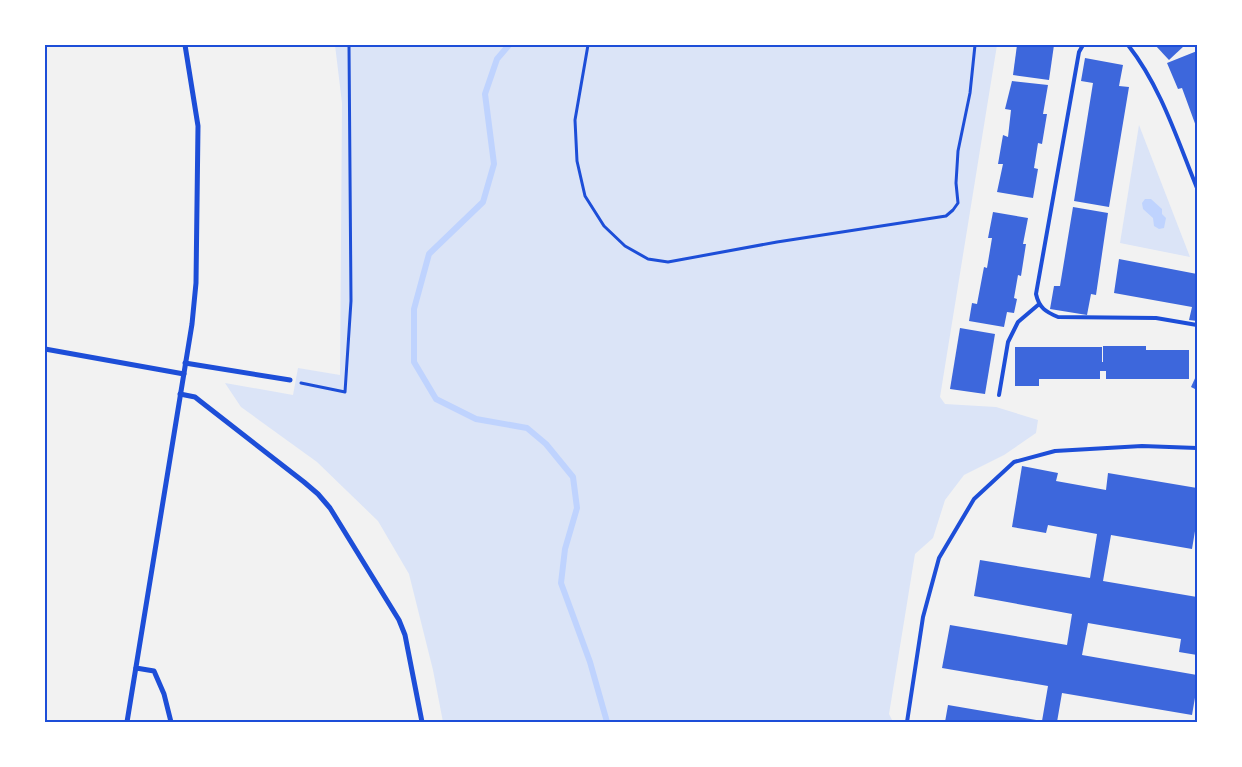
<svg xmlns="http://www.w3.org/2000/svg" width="1242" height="767" font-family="'DM Sans',sans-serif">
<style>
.green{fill:#dbe4f7}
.water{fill:#bfd3fe}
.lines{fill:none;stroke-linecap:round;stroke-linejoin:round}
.stream{stroke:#bfd3fe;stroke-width:6}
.building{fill:#3d67dc}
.path{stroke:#1d4ed8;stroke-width:3}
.service{stroke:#1d4ed8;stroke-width:4}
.minor{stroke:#1d4ed8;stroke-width:5}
.neatline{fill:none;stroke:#1d4ed8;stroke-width:2}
</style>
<rect width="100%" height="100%" fill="#f2f2f2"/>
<g class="green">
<path d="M335 45H997L940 397 945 404 996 407 1038 420 1036 433 1004 455 964 475 945 500 933 538 915 554 889 714 893 722H443L433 670 409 574 378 521 317 462 241 407 225 383 293 395 298 368 340 375 342 103Z"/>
<path d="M1139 125 1190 257 1120 243Z"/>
</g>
<path class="water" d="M1145 199H1151L1162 209V214L1166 218 1164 228 1159 229 1154 226 1153 218 1143 209 1142 203Z"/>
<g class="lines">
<path class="stream" d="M509 45 497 59 485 94 494 164 483 202 429 254 414 309V362L436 399 476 419 527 428 546 444 573 477 577 508 565 549 561 583 590 662 607 722"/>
</g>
<g class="building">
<path d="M1017 45H1054L1049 80 1013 75Z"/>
<path d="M1155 45H1185L1169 60Z"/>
<path d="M1197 51V129L1182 88 1178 89 1167 63Z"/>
<path d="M1085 58 1123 65 1119 86 1129 87 1109 207 1074 201 1093 83 1081 81Z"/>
<path d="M1012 81 1048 85 1043 114H1047L1042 144 1038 143 1034 168 1038 169 1033 198 997 192 1003 164H998L1003 135 1008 137 1011 110 1005 109Z"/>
<path d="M1073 207 1108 213 1096 295 1091 294 1087 315 1050 309 1054 286H1060Z"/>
<path d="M993 212 1028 218 1023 244H1026L1021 276 1018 275 1014 298 1017 299 1014 313 1007 312 1004 327 969 321 972 303 977 304 984 267 987 268 992 238H988Z"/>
<path d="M1119 259 1197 274V321L1189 320 1192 307 1114 293Z"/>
<path d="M960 328 995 334 985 394 950 389Z"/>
<path d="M1103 346H1146V350H1189V379H1106V371H1100V379H1039V386H1015V347H1102V362H1103Z"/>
<path d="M1197 374V390L1191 387Z"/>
<path d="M1022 466 1058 473 1056 481 1106 490 1108 473 1197 488V519L1192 549 1111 535 1103 581 1197 597V655L1179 652 1181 639 1088 623 1082 655 1197 675V686L1192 715 1062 693 1057 722H945L948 705 1042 721 1048 686 942 668 950 625 1067 645 1072 614 974 596 980 560 1090 578 1097 534 1048 525 1046 533 1012 527Z"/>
</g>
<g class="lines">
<g class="path">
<path d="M588 45 575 120 577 161 585 196 604 226 625 246 648 259 668 262 777 242 946 216 953 210 958 203 956 183 958 151 970 93 975 45"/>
<path d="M301 383 345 392 351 301 349 45"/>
</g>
<g class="service">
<path d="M1083 45 1079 52 1036 294C1039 308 1046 312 1058 317L1156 318 1197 325"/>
<path d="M1128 45C1161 87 1177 139 1197 188"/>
<path d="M999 395 1008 342 1018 322 1038 305"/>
<path d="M907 722 923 617 939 558 974 499 1014 462 1055 451 1142 446 1197 448"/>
</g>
<g class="minor">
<path d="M45 349 184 374"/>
<path d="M185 363 290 380"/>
<path d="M180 394 195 397 200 401 304 482 318 494 330 508 399 620 405 635 422 722"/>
<path d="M136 668 154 671 164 694 171 722"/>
<path d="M127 722 192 324 196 283 198 126 185 45"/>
</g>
</g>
<rect width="1242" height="767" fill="none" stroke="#ffffff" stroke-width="92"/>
<rect x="46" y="46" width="1150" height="675" class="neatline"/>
</svg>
